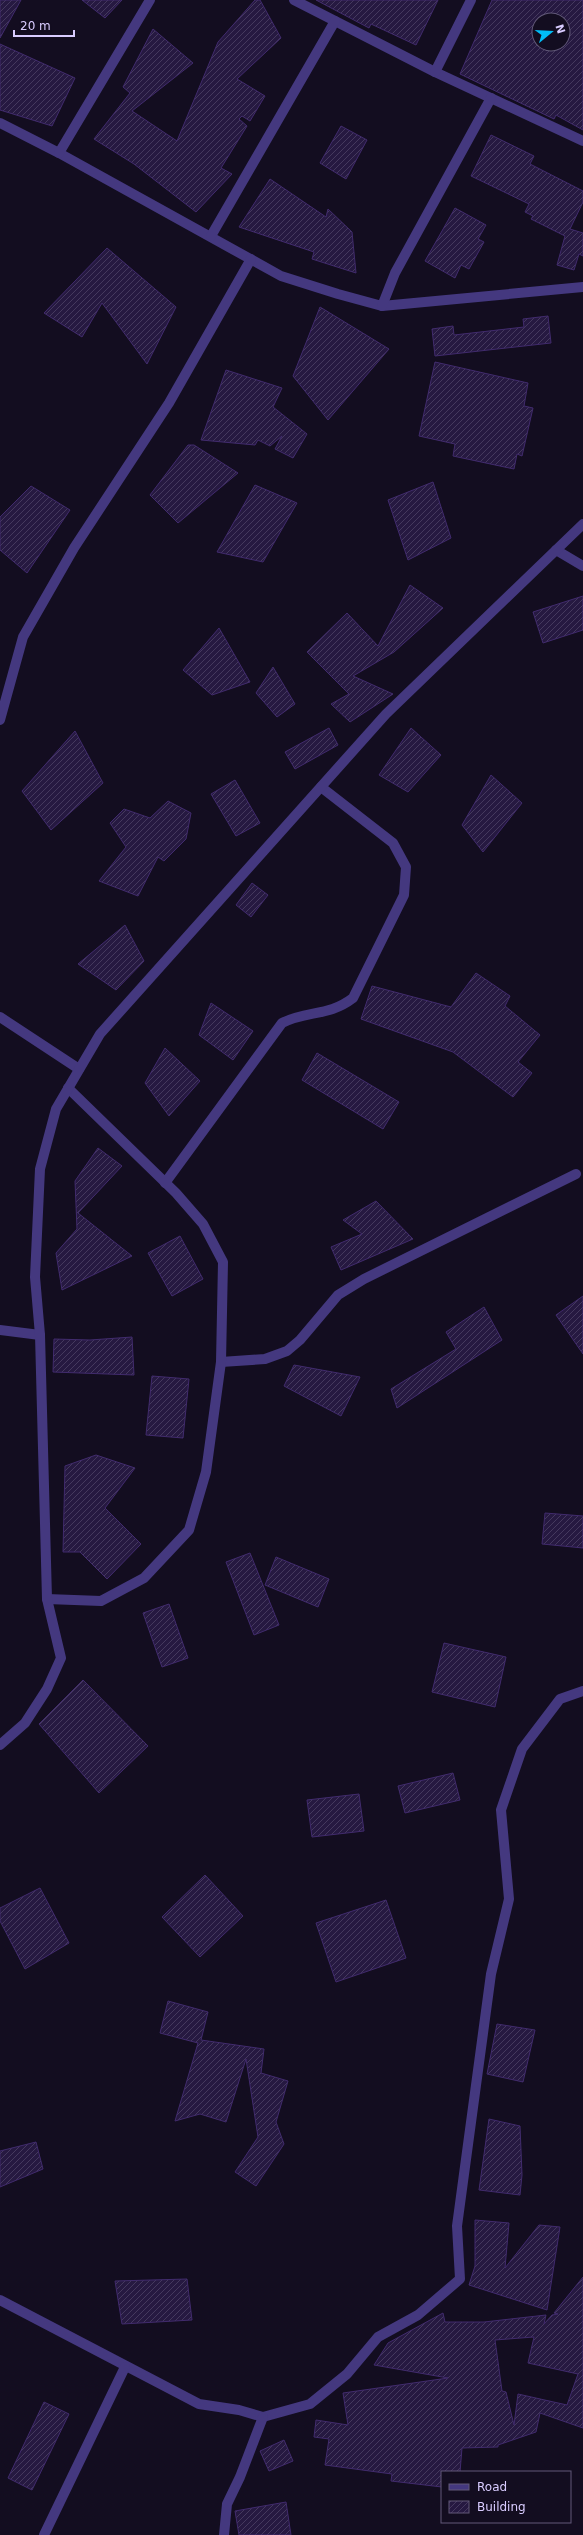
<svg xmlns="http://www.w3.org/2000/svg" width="583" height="2535" font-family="'DejaVu Sans',sans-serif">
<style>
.building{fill:url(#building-hatch);stroke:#412b6d;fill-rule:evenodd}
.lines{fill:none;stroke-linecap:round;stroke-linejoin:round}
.minor{stroke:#44387f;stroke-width:10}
.tertiary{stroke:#44387f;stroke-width:10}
</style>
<defs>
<pattern id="building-hatch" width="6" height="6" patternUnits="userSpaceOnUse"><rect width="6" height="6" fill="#261941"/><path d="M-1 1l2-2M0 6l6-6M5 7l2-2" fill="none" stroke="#45395e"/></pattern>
</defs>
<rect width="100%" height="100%" fill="#130d20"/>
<g class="building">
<path d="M0 0H21L0 38Z"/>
<path d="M82 0H122L105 18Z"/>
<path d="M255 0H260L281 38 237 79 265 96 250 121 242 116 239 119 247 126 221 168 232 174 196 212 134 164 94 139 130 93 123 87 153 29 193 63 132 111 177 141 218 42Z"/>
<path d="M316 0H438L416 45 371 24 369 28Z"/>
<path d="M492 0H583V130L556 115 554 119 460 74ZM539 20H563V44H539Z"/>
<path d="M0 44 75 78 52 126 0 110Z"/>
<path d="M341 126 367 140 346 179 320 163Z"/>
<path d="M491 135 534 156 530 164 583 191V202L570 229 583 233V256L579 254 574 270 557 265 565 236 531 219 533 216 525 212 529 204 471 176Z"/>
<path d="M270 179 326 217 328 209 352 232 356 273 312 259 314 252 239 227Z"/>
<path d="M455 208 486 225 478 239 484 242 469 269 461 265 455 278 425 261Z"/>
<path d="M107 248 176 307 147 364 102 303 82 337 44 313Z"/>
<path d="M320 307 389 349 328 420 293 376Z"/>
<path d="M548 316 551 343 435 356 432 329 453 326 454 335 524 327 523 319Z"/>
<path d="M435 362 528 383 524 406 533 408 522 456 517 454 514 469 453 456 455 444 419 436Z"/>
<path d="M226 370 282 388 273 407 307 434 293 458 275 449 282 436 270 446 258 440 255 445 201 440Z"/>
<path d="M188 445H194L238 473 178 523 150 495Z"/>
<path d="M433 482 451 538 408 560 388 500Z"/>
<path d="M255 485 297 503 263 562 217 552Z"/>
<path d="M31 486 70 510 27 573 0 550V517Z"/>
<path d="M410 585 443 608 394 652 353 676 393 694 350 722 331 704 349 694 307 652 347 613 378 646Z"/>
<path d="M583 596V630L543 643 533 612Z"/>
<path d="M219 628 250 682 212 695 183 670Z"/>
<path d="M273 667 295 704 277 717 256 693Z"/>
<path d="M329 728 338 745 295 769 285 752Z"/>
<path d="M411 728 441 755 408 792 379 775Z"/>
<path d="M75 731 103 783 51 830 22 791Z"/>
<path d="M491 775 522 803 483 852 462 825Z"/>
<path d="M235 780 260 823 236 836 211 794Z"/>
<path d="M168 801 191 813 186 839 164 861 158 857 138 896 99 881 126 847 110 823 124 809 150 818Z"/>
<path d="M252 883 268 895 251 917 236 905Z"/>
<path d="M125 925 144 961 116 990 78 964Z"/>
<path d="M476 973 510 996 505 1006 540 1035 518 1062 532 1073 513 1097 453 1052 361 1019 372 986 451 1007Z"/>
<path d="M211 1003 253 1031 233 1060 199 1035Z"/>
<path d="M165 1048 200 1081 169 1116 145 1083Z"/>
<path d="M317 1053 399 1102 383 1129 302 1080Z"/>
<path d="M98 1148 122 1166 78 1213 132 1256 62 1290 56 1253 77 1229 75 1181Z"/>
<path d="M376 1201 413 1239 341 1270 331 1247 362 1234 343 1220Z"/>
<path d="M180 1236 203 1279 172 1296 148 1253Z"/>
<path d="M583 1296V1354L556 1315Z"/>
<path d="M484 1307 502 1340 397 1408 391 1389 456 1349 446 1332Z"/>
<path d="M132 1337 134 1375 53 1372 54 1339 90 1340Z"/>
<path d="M294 1365 360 1377 341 1416 284 1386Z"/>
<path d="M152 1376 189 1379 183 1438 146 1435Z"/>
<path d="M96 1455 135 1468 105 1508 141 1544 107 1579 80 1552H63L65 1466Z"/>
<path d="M545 1513 583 1516V1548L542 1544Z"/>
<path d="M250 1553 279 1625 254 1635 226 1562Z"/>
<path d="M276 1557 329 1579 318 1607 265 1585Z"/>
<path d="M169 1604 188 1658 162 1667 143 1613Z"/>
<path d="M444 1643 506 1657 495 1707 432 1692Z"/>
<path d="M83 1680 148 1746 99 1793 39 1724Z"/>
<path d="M453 1773 460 1800 405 1813 398 1786Z"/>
<path d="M359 1794 364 1831 312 1837 307 1800Z"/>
<path d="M205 1875 243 1916 200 1957 162 1917Z"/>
<path d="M40 1888 69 1943 25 1969 0 1921V1908Z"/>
<path d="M386 1900 406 1958 336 1982 316 1923Z"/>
<path d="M168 2001 208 2012 201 2040 264 2049 261 2073 288 2081 276 2122 284 2144 256 2186 235 2172 258 2137 246 2059 226 2122 200 2114 175 2121 198 2043 160 2033Z"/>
<path d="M497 2024 535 2030 523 2082 487 2074Z"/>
<path d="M489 2119 520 2126 522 2175 520 2195 479 2190Z"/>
<path d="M36 2142 43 2169 0 2187V2151Z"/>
<path d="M475 2220 509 2223 505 2268 539 2225 560 2227 547 2310 469 2285 475 2266Z"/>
<path d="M583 2277V2428L540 2413 536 2432 498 2445V2447L462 2448 460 2472H442V2487L391 2481 392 2474 325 2465 329 2439 314 2437 316 2420 348 2425 343 2393 448 2378 374 2365 388 2343 443 2313 445 2322H484L546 2315 544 2324 552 2315 558 2314 554 2313ZM534 2337 528 2363 578 2374 567 2405 518 2394 514 2425 506 2392 502 2391 495 2340Z"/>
<path d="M187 2279 192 2320 122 2324 115 2281Z"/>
<path d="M44 2402 69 2414 32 2490 8 2478Z"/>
<path d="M284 2440 293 2461 269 2471 260 2451Z"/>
<path d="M286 2502 291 2535H239L235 2511Z"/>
</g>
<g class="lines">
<g class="minor">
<path d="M294 0 435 72 583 141"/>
<path d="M435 72 471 0"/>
<path d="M0 123 59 153 281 276 338 294 382 306 583 287"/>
<path d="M59 153 150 0"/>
<path d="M211 236 335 21"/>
<path d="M382 306 395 273 491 98"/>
<path d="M556 550 583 566"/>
<path d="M0 720 23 637 74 548 169 403 251 259"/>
<path d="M0 1017 79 1069"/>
<path d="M165 1183 282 1023C308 1010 328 1017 353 998L404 895 406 867 393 843 321 787"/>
<path d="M0 1330 40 1335"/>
<path d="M221 1362 265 1359 287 1351 300 1340 338 1295 364 1279 576 1174"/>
<path d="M47 1599 101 1601 144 1578 189 1530 206 1472 221 1362 223 1262 203 1224 176 1193 68 1088"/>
<path d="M0 2300 199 2404 239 2410 263 2417 310 2404 347 2374 378 2337 418 2315 460 2279 457 2226 491 1974 509 1899 501 1810 522 1749 560 1699 583 1691"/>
<path d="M44 2535 125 2367"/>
<path d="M224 2535 227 2504 240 2477 263 2417"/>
</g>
<path class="tertiary" d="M0 1745 25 1723 47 1689 61 1658 47 1599 40 1335 35 1277 40 1169 56 1109 100 1034 386 714 583 524"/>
</g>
<rect x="441" y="2471" width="130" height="52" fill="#130d20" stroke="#625979"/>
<rect x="449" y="2484" width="20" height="6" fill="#44387f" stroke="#625979"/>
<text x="477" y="2491" font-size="12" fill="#d9ccff">Road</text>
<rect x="449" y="2501" width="20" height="12" fill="url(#building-hatch)" stroke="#625979"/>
<text x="477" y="2511" font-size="12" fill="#d9ccff">Building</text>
<g transform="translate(551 32) rotate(72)"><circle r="19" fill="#130d20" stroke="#625979"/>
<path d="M0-3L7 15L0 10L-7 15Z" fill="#01bcf5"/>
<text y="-6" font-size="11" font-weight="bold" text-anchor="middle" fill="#d9ccff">N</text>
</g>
<path d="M14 30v6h60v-6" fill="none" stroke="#d9ccff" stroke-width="2"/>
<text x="20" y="30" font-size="12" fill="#d9ccff" stroke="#130d20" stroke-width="3" paint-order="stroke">20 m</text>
</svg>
